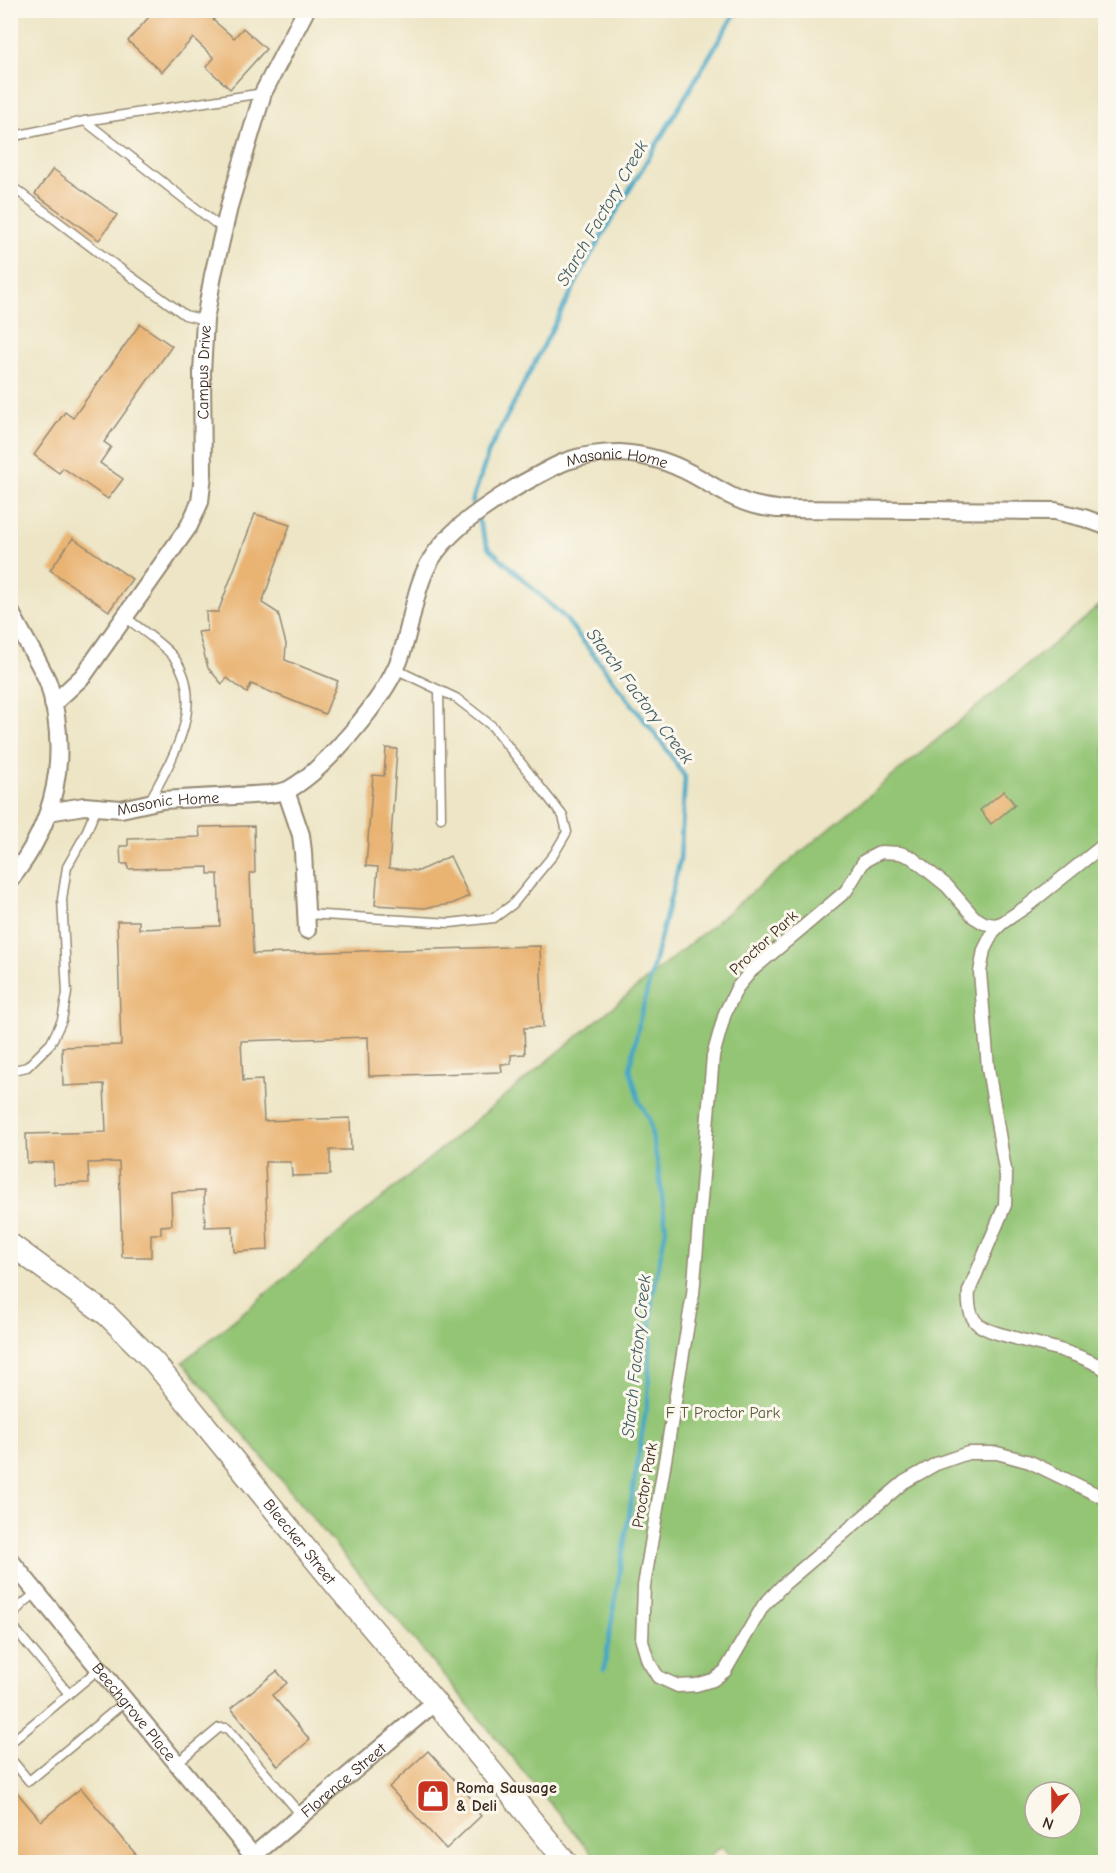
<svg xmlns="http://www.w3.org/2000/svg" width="1116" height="1873" font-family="'Comic Neue',sans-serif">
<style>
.green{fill:#93c575;stroke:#67784a;stroke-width:1.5;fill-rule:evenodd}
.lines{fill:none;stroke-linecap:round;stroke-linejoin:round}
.stream{stroke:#45a7c5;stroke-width:4.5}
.building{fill:#e9b372}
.service-casing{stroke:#948872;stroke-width:11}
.pedestrian-casing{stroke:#948872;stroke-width:15}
.minor-casing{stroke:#948872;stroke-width:20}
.tertiary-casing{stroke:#948872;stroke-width:24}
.service{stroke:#fff;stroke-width:8}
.pedestrian{stroke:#fff;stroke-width:12}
.minor{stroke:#fff;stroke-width:16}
.tertiary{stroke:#fff;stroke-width:21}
.labels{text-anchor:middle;stroke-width:6;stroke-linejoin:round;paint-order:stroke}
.street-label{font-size:16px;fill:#3b2a1e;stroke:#fbf7ec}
.park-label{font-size:16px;fill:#555838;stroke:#fbf7ec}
.poi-label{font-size:16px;font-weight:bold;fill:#3b2a1e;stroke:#fbf7ec;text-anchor:start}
.water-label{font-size:18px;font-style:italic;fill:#3f5c61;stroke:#fbf7ec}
</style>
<rect width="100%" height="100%" fill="#fbf7ec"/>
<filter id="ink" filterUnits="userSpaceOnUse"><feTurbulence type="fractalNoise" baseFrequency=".0167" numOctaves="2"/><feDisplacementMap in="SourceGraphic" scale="12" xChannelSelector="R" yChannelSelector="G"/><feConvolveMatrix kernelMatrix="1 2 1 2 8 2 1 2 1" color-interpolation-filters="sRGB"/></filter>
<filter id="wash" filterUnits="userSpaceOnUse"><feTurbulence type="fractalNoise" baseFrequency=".008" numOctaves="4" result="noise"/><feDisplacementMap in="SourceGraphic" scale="24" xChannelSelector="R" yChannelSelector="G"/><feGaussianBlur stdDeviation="1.35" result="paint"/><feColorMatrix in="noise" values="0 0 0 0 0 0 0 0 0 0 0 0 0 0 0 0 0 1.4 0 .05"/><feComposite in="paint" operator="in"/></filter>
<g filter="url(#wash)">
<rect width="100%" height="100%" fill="#ede5c5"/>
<path class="green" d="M1105 601V1862H736L722 1846 702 1862H599L183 1362ZM1035 1792H1071V1828H1035Z"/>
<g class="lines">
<g class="stream">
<path d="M474 509 472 502 489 451 591 254 737 10"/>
<path d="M477 517 488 547 565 618 662 743 685 777 680 860 639 1023 630 1069 639 1101 649 1119 659 1172 666 1229 652 1299 648 1397 604 1669"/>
</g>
</g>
<g id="blocks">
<g class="building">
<path d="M155 10H222L213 20 234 38 243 28 266 49 230 89 206 67 214 58 193 38 162 72 128 41Z"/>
<path d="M53 169 117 215 99 240 35 194Z"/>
<path d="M140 324 172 346 104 442 111 447 100 463 123 479 108 499 63 468 59 473 34 455 65 412 73 418Z"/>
<path d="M255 514 290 525 262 603 278 613 286 644 285 660 338 681 325 714 251 684 247 693 227 678 222 684 208 668 198 632 207 631 206 612H218Z"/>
<path d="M73 538 132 579 109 611 50 570Z"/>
<path d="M386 748 397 749 389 868 419 871 450 856 469 896 452 904 424 908 375 905 378 867 366 866 373 775 384 776Z"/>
<path d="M1004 791 1015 805 991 824 980 810Z"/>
<path d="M254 826 255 873H250L253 954 540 946 543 1027 524 1028 525 1054 511 1055V1064H501L502 1072 369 1076 368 1037 241 1041 243 1081 262 1080 264 1121 350 1118 351 1150H330V1175L292 1176 291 1162H265L268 1250 234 1252 233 1226 205 1227 204 1191 171 1192 172 1225 161 1226V1234H151V1257H122L119 1162 88 1163 89 1183 54 1184 53 1162 27 1163 26 1134 106 1132 104 1084 63 1086 62 1047 121 1045 117 921H139V929L220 926 218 874H208V867L128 869V864H121L120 846H128V839L200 837 199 827Z"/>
<path d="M277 1671 287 1683 272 1695 310 1740 278 1766 231 1708Z"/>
<path d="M428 1751 477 1805 474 1808 481 1816 446 1849 389 1787Z"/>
<path d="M10 1784 41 1821 81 1788 143 1863H10Z"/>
</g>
</g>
</g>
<g filter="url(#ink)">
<use href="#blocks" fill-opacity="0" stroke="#948872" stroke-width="1.5"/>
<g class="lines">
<g class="service-casing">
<g id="service">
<path d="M85 121 224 230"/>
<path d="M10 137 85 121 263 93"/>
<path d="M10 185 115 265 185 315 205 320"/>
<path d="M125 617C138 627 167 647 175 659 207 704 171 761 149 802"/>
<path d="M439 690 441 818"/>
<path d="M307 914 450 923 494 918 513 904 554 854 567 832 563 816 492 726 456 698 395 669"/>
<path d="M10 1069 14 1070 27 1067 51 1043 62 1020 67 993 62 899 67 867 85 835 97 807"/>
<path d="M37 1592C26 1602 8 1611 14 1628L69 1694"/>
<path d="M10 1743 100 1668"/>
<path d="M10 1758 29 1781 126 1701"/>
<path d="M177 1763 219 1728H227L301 1815"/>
</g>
</g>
<g class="pedestrian-casing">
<g id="pedestrian">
<path d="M1106 843 1027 906 1002 923 994 925 984 923 974 917 947 886 911 857 900 853 881 852 864 861 846 891 751 971 737 988 725 1013 713 1056 693 1294 644 1586 642 1641 648 1661 658 1677 678 1686 696 1685 713 1680 725 1671 763 1606 783 1585 904 1482 936 1464 968 1453H997L1030 1462 1106 1499"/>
<path d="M1002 923 993 932 984 950 980 972 988 1068 1006 1176 1005 1205 969 1291C968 1303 969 1317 979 1325 990 1333 1006 1335 1018 1339 1045 1346 1083 1354 1106 1370"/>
</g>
</g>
<g class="minor-casing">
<g id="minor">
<path d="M10 611C19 628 28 644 37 660 41 668 46 676 49 685 70 756 56 823 10 880"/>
<path id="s1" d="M53 704 83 676 189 526 200 502 203 474 202 373 205 320 213 275 230 203 263 93 306 10"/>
<path d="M286 791 301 835 303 852 307 930"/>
<path id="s2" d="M49 812 84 806 121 809 162 800 270 794C276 793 283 792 288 790 325 770 384 699 399 661 412 628 413 588 432 558 453 524 507 491 542 473 550 469 558 464 567 461 584 455 602 453 620 453 640 454 664 460 682 469 706 480 728 498 754 505 762 507 769 508 777 509L1055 511 1084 518 1106 526"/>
<path id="s3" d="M10 1560 258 1862"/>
<path id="s4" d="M253 1856 435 1702"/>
</g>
</g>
<g class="tertiary-casing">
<g id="tertiary">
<path id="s5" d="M10 1244 107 1315 154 1362 339 1589 435 1702 566 1862"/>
</g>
</g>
<use href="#service" class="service"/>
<use href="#pedestrian" class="pedestrian"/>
<use href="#minor" class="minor"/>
<use href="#tertiary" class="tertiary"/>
</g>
</g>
<defs>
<g id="shop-square" transform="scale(1.725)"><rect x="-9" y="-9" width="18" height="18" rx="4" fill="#c8321e" stroke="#fbf7ec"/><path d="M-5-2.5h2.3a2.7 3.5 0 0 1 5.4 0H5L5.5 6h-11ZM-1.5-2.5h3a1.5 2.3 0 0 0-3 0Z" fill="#fff"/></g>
</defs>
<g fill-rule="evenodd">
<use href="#shop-square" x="433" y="1796"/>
</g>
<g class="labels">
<g class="street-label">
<text dy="6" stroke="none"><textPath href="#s1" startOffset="381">Campus Drive</textPath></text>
<text dy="6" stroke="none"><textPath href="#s2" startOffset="741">Masonic Home</textPath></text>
<text dy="6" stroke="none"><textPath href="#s2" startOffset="120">Masonic Home</textPath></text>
<text transform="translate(763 942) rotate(-43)" y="6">Proctor Park</text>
<text transform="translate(644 1485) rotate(-80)" y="6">Proctor Park</text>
<text dy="6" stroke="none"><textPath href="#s5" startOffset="418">Bleecker Street</textPath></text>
<text dy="6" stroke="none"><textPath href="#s3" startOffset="196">Beechgrove Place</textPath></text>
<text dy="6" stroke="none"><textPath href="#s4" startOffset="118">Florence Street</textPath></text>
</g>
<g class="park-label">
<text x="723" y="1418">F T Proctor Park</text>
</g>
<g class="poi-label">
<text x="456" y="1793">Roma Sausage<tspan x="456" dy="18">&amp; Deli</tspan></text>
</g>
<g class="water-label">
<text transform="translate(602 213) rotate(-60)" y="6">Starch Factory Creek</text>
<text transform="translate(640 696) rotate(53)" y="6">Starch Factory Creek</text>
<text transform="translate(636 1356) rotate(-84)" y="6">Starch Factory Creek</text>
</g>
</g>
<rect width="1116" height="1873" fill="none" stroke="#fbf7ec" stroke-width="36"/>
<g transform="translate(1053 1810) rotate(200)"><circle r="28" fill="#fbf7ec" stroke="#aea59a" stroke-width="1.5"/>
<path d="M0-4.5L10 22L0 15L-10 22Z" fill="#c8321e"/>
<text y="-9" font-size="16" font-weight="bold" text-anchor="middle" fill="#3b2a1e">N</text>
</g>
</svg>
